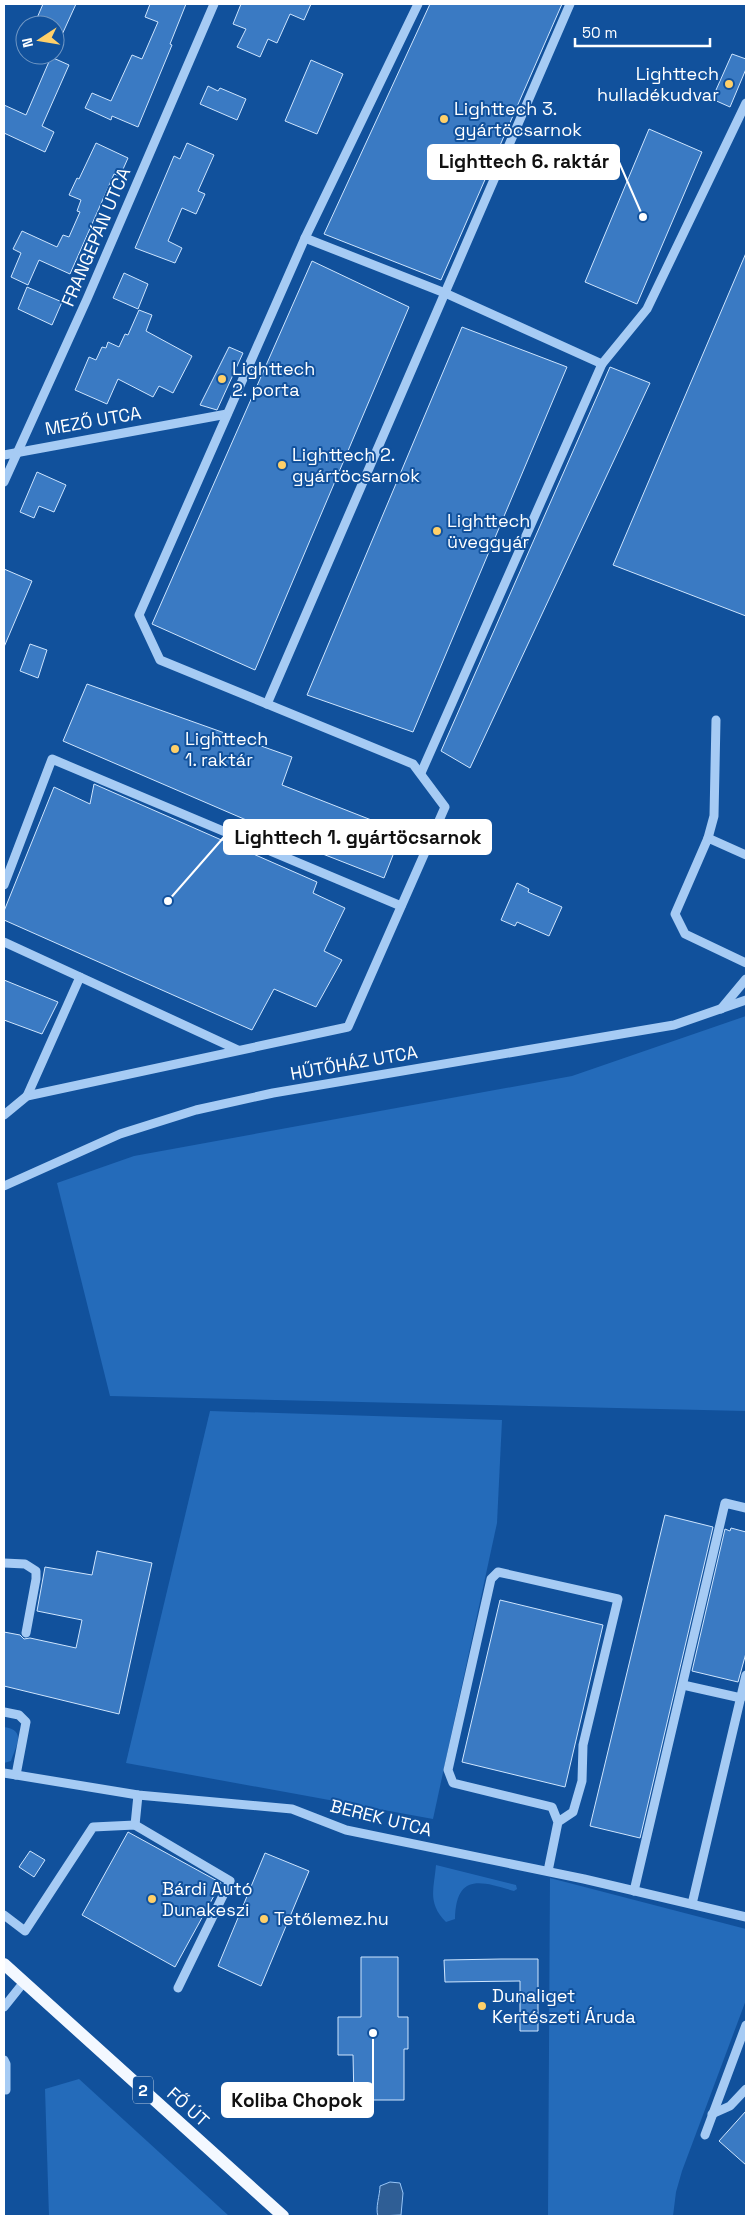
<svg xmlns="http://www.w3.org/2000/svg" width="750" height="2220" font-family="'Space Grotesk',sans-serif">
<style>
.green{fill:#246bba}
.water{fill:#2f5e95;stroke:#98c6f8}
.building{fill:#3a7ac3;stroke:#cee5fe}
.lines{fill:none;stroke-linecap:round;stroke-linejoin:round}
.minor{stroke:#a6cbf4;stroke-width:9}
.major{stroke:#f3f8ff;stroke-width:12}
.poi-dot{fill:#ffd069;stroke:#11519c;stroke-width:2}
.labels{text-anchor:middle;stroke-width:4;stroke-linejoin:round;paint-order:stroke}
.shield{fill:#11519c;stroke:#b8cbe1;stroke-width:1}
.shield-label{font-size:16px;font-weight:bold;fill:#fff}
.poi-label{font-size:18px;fill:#fff;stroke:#11519c;text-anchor:start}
.street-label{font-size:18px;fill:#fff;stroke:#11519c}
.leader{fill:none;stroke:#fff;stroke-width:2}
.callout-dot{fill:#fff;stroke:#11519c;stroke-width:2}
.callout{fill:#fff;stroke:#fff;stroke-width:2}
.callout-label{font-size:19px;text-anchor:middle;font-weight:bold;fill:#111}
</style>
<rect width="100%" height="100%" fill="#11519c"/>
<g class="green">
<path d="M746 1016V1411L110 1396 57 1183 134 1156 572 1076Z"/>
<path d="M210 1411 502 1420 497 1523 433 1819 126 1763Z"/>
<path d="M4 1727C27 1730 16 1746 11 1761L4 1763Z"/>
<path d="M436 1865 516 1885 517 1889 514 1891C479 1880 456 1874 455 1919L446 1922C427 1903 434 1889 436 1865Z"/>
<path d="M550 1878 746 1929V2000L682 2171 676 2192 673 2216H548Z"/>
<path d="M79 2079 229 2216H49L45 2089Z"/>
</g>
<path class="water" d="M390 2182 400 2183 403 2193 401 2215 378 2216C375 2208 380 2195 380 2186Z"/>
<g class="building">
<path d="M43 4H76L55 50V25H34Z"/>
<path d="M150 4H186L170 44 172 45 138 127 112 116 111 120 85 108 92 93 111 101 132 55 142 59 158 22 145 17Z"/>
<path d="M241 4H311L304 20 290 14 277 43 268 39 260 57 237 47 246 29 233 24Z"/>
<path d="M430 4H562L441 280 324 234Z"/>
<path d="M732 54 746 59V69L730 107 712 99Z"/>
<path d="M51 57 69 65 42 126 54 132 45 152 4 133V105L26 115Z"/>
<path d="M311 60 343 74 317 134 285 121Z"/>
<path d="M208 86 218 91 220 88 246 99 237 120 200 104Z"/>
<path d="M649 129 702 152 637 304 585 282Z"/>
<path d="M96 143 128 158 120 176 114 174 70 274 39 260 28 285 11 277 21 253 13 249 22 231 57 247 63 235 69 237 80 212 77 211 81 200 69 195 77 178 79 179Z"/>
<path d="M187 143 214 155 198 191 205 194 196 214 182 208 168 241 182 248 175 263 135 248 174 156 180 159Z"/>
<path d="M746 253V616L613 565Z"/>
<path d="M312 261 409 307 255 670 152 624Z"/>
<path d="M124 273 148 284 138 309 113 298Z"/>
<path d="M27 287 62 302 52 325 18 309Z"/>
<path d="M139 310 152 315 146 331 192 356 173 393 159 386 153 397 118 379 107 404 75 390 89 357 96 360 102 347 106 348 108 342 119 347 125 334 128 335Z"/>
<path d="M462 327 567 367 413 732 307 695Z"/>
<path d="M229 347 243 353 217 410 200 405Z"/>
<path d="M610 367 650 383 470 768 441 751Z"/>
<path d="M37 472 66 485 54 512 39 506 34 518 20 512Z"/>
<path d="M4 569 32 581 4 647Z"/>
<path d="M30 644 47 650 38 678 20 671Z"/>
<path d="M87 684 292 757 282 785 402 832 384 878 287 840 288 838 63 741Z"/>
<path d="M94 784 317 882 313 893 345 908 324 951 342 960 316 1007 274 989 252 1030 4 920V911L54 787 90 804Z"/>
<path d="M517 883 529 889 528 892 562 907 549 936 517 922 515 926 501 920Z"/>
<path d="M4 980 58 1002 42 1034 4 1020Z"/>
<path d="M665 1515 713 1527 640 1838 590 1826Z"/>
<path d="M731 1528 746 1532V1653L738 1682 692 1671 725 1529 730 1531Z"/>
<path d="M97 1551 152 1563 119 1714 4 1686V1632L20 1635 24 1639 30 1638 76 1648 82 1620 37 1611 45 1567 92 1575Z"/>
<path d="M500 1600 603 1625 565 1787 462 1762Z"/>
<path d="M128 1832 221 1883 175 1967 82 1915Z"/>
<path d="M30 1851 45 1860 34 1877 19 1867Z"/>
<path d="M265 1853 309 1871 261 1986 218 1966Z"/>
<path d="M361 1957H398V2017H408V2049H404V2100H354L353 2055H338V2017H361Z"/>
<path d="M501 1959H538V2031H520V1981L445 1982 444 1960Z"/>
<path d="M746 2111V2165L719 2141Z"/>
</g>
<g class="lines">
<g class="minor">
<path d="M305 238 445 293 602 364 421 773"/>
<path d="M602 364 647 309 746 103"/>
<path d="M4 455 227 414"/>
<path d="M4 482 87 299 214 4"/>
<path d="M267 704 570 4"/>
<path d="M708 838 714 816 716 720"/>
<path d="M746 855 708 838 675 914 685 934 746 963"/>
<path d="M4 885 52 759 401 906"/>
<path d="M4 942 80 977"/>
<path d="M721 1009 746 979"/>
<path d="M27 1096 80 977 238 1050"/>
<path d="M4 1115 27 1096 348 1027 445 807 413 764 160 660 139 615 305 238 418 4"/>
<path d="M4 1186 120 1134 196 1110 273 1093 674 1025 746 1000"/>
<path d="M4 1563 25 1564 36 1571V1579L26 1633"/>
<path d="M683 1685 741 1698"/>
<path d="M4 1712 19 1715 26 1722 16 1775"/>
<path d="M4 1773 138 1795 292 1809 346 1830 584 1879 746 1917"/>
<path d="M135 1825 138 1795"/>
<path d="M548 1871 558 1822 552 1807 453 1783 448 1770 491 1579 498 1572 618 1599 583 1745 582 1781 573 1812 558 1822"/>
<path d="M634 1891 725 1503 746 1508"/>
<path d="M692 1904 746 1675"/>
<path d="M4 1915 25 1931 93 1827 135 1825 230 1881 178 1988"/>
<path d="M4 2007 24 1982"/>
<path d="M4 2060 6 2064V2090"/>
<path d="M712 2114 730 2106 746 2089"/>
<path d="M705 2135 746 2025"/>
</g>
<path class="major" d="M4 1964 283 2216"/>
</g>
<g class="poi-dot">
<circle cx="729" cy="84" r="5"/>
<circle cx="444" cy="119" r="5"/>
<circle cx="222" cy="379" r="5"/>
<circle cx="282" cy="465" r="5"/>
<circle cx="437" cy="531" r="5"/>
<circle cx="175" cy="749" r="5"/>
<circle cx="152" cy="1899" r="5"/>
<circle cx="264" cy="1919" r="5"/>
<circle cx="482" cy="2006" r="5"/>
</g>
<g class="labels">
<rect class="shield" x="133" y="2076.5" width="20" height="27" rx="4"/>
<g class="shield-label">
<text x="143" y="2096">2</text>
</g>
<g class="poi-label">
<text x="719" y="80" text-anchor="end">Lighttech<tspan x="719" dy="21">hulladékudvar</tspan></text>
<text x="454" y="115">Lighttech 3.<tspan x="454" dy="21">gyártöcsarnok</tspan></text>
<text x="232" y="375">Lighttech<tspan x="232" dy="21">2. porta</tspan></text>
<text x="292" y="461">Lighttech 2.<tspan x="292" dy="21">gyártöcsarnok</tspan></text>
<text x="447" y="527">Lighttech<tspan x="447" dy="21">üveggyár</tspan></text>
<text x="185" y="745">Lighttech<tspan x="185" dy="21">1. raktár</tspan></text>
<text x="162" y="1895">Bárdi Autó<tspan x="162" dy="21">Dunakeszi</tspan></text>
<text x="274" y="1925">Tetőlemez.hu</text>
<text x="492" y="2002">Dunaliget<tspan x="492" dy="21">Kertészeti Áruda</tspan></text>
</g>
<g class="street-label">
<text transform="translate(96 237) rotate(-67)" y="6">FRANGEPÁN UTCA</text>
<text transform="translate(93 421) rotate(-10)" y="6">MEZŐ UTCA</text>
<text transform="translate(354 1063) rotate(-10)" y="6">HŰTŐHÁZ UTCA</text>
<text transform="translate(381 1818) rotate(14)" y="6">BEREK UTCA</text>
<text transform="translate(188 2107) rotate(42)" y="6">FŐ ÚT</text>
</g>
</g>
<path class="leader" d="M643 217L619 162M168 901L224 837M373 2033L373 2100"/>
<g class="callout-dot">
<circle cx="643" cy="217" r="5"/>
<circle cx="168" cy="901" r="5"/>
<circle cx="373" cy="2033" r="5"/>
</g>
<g class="callout">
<rect x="428" y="145" width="191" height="34" rx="5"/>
<rect x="224" y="820" width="267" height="34" rx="5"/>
<rect x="222" y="2083" width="151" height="34" rx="5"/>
</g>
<g class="callout-label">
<text x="524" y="168">Lighttech 6. raktár</text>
<text x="358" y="844">Lighttech 1. gyártöcsarnok</text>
<text x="297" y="2107">Koliba Chopok</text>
</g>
<rect width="750" height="2220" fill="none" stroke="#ffffff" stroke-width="10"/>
<g transform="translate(40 40) rotate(258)"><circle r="24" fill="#11519c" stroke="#7097c4"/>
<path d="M0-4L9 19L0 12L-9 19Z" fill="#ffd069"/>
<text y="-8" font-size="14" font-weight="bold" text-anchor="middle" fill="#ffffff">N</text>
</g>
<path d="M575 38v8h135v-8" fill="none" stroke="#ffffff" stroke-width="2.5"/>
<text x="582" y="38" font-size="15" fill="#ffffff" stroke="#11519c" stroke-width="4" paint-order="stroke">50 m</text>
</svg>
